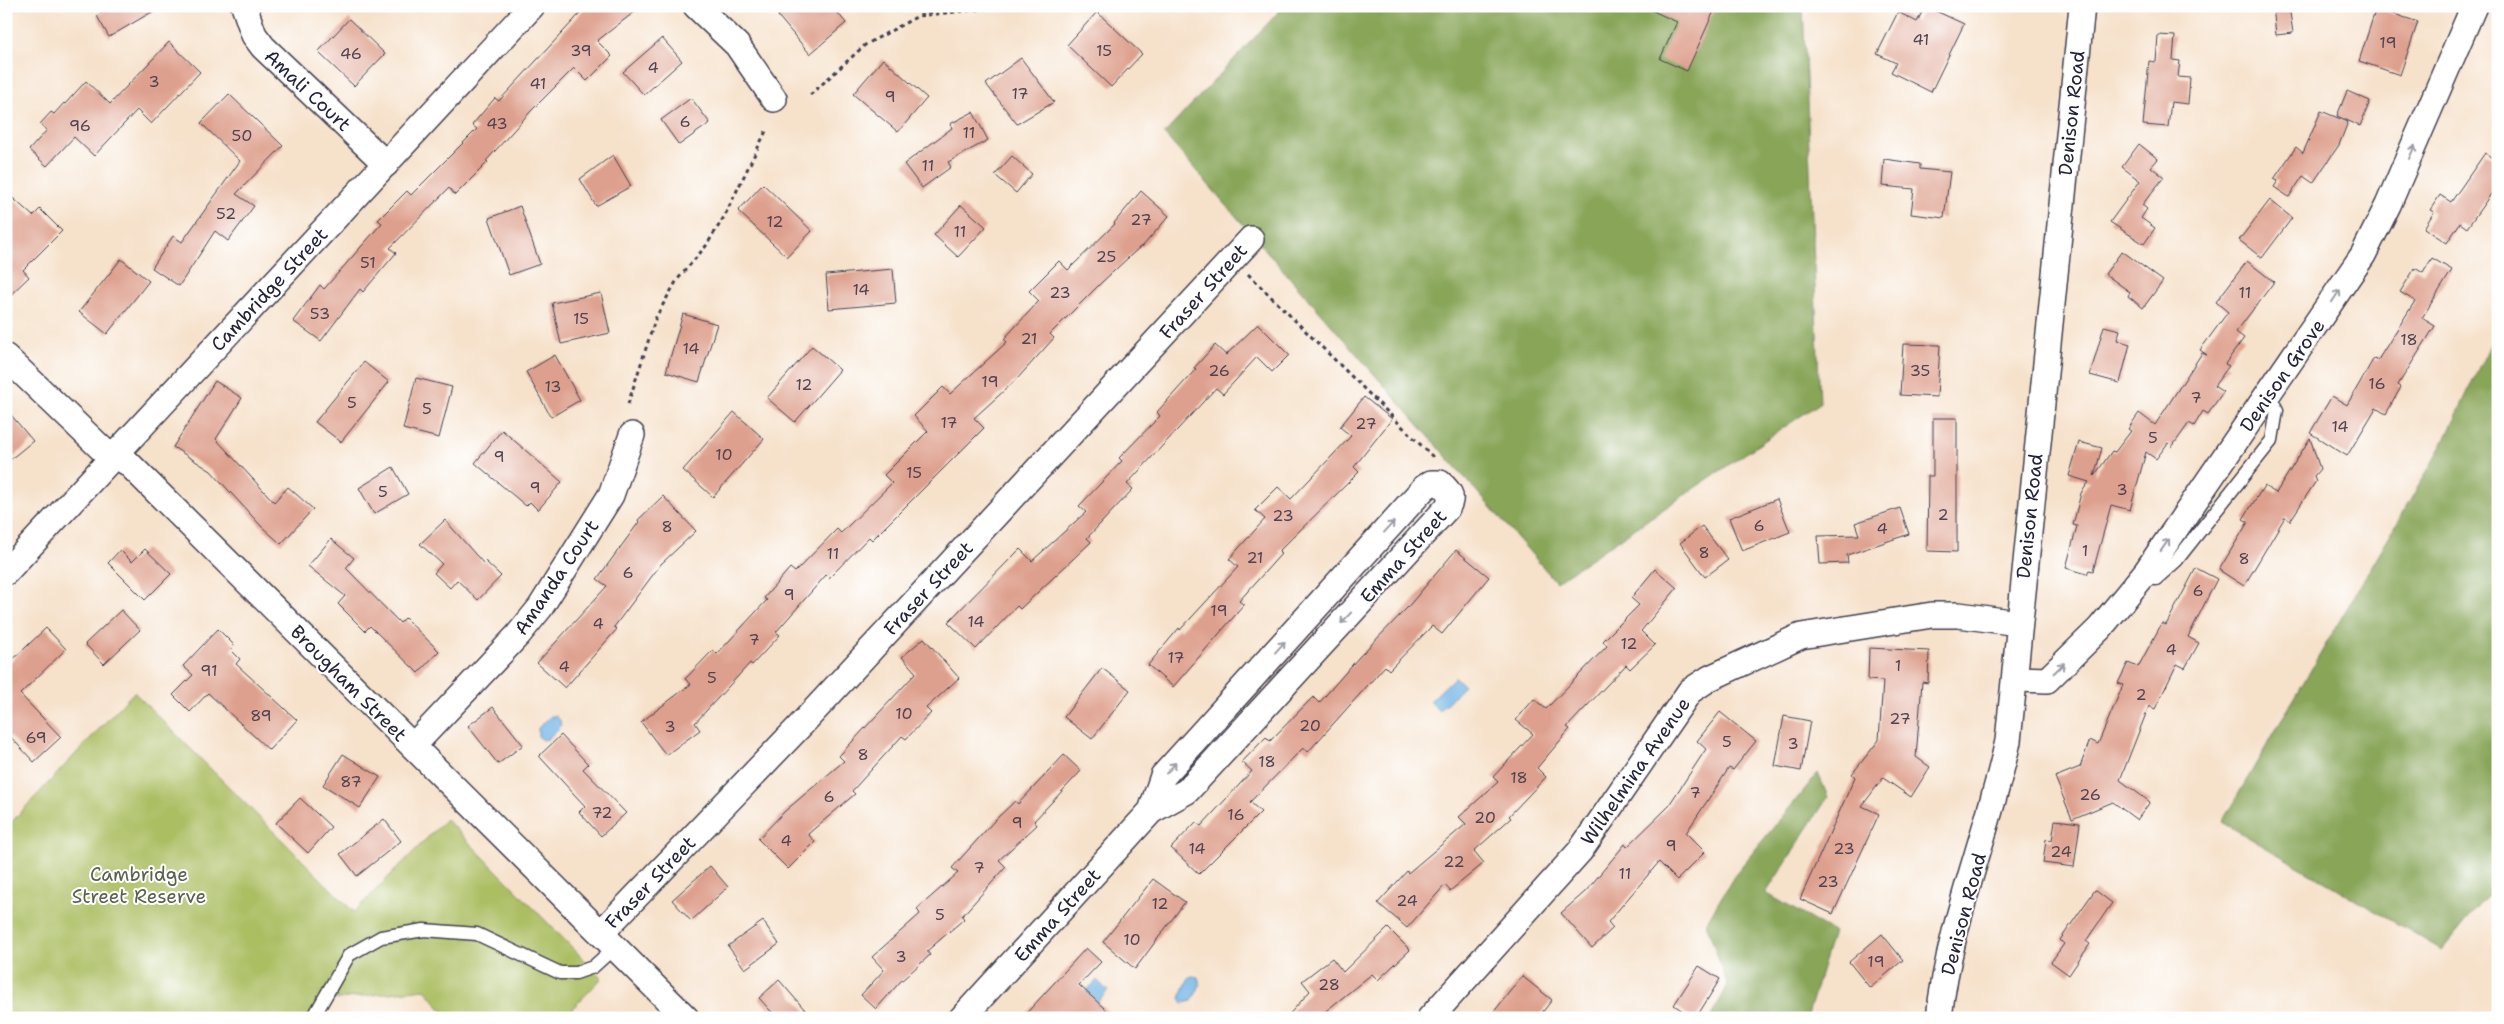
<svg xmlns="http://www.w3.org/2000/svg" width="2504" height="1024" font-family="'Shantell Sans',sans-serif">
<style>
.green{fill:#abbe62;stroke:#66704e}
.forest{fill:#88a558;stroke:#55644a}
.water{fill:#6eb3e4;stroke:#486a90}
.building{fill:#dea08e}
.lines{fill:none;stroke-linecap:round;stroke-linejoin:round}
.lane-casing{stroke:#423f50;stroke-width:15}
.street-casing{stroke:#423f50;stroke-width:28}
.path{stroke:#423f50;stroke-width:3;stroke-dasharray:4 4;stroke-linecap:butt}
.lane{stroke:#fff;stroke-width:12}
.street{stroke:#fff;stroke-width:25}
.oneway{stroke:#9c9ca7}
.labels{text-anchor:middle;stroke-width:4;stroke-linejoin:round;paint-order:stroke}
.number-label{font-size:16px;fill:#514250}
.street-label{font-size:19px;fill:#22223b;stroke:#fff}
.park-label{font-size:19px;fill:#59604b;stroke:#fff}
</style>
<rect width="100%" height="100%" fill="#fff"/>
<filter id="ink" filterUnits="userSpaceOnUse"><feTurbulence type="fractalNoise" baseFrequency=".02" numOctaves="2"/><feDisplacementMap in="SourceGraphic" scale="10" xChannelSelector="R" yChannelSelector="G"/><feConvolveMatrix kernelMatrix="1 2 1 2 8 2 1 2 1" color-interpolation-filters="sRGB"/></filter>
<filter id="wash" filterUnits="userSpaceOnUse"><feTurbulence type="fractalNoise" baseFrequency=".0096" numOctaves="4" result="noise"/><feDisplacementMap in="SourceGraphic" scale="20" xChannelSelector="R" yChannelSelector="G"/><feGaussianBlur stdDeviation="1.12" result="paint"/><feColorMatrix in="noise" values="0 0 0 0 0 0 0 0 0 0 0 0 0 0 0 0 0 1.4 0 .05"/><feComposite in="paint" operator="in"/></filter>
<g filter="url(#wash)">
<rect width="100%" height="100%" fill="#f6e1ca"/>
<path class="green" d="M134 692 354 912 446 819 602 978 563 1018H448L425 989 330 1000 311 1018H6V828Z"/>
<g class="forest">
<path d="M1284 6H1803L1820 403 1556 582 1164 134Z"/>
<path d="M2498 328V882L2442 950 2222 822 2443 444Z"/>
<path d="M1818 773 1828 797 1766 893 1833 932 1807 1018H1710L1728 986 1706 923 1736 873Z"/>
</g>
<g class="water">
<path d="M1455 677 1464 686 1439 711 1430 701Z"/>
<path d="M551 716H556L560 720 561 726 548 739 543 740 538 736V728Z"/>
<path d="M1193 976 1198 977 1200 985 1192 1001 1183 1003 1180 998 1189 977Z"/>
<path d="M1097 980 1108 991 1083 1017 1072 1005Z"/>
</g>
<g id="blocks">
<g class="building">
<path d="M113 6H162L109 37 97 16Z"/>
<path d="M587 6H642L597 41 612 56 587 81 574 68 531 111 486 161 488 162 455 195 449 188 390 248 396 253 363 292 360 289 321 341 293 321 320 285 324 289 382 223 378 220 407 191 411 195 477 129 472 125 495 98 499 101Z"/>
<path d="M790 6H832L846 23 810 54 778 16Z"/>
<path d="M1642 6H1704L1714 11 1687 71 1660 59 1677 22Z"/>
<path d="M1925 6 1964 24 1931 92 1891 72 1896 63 1877 54 1898 12 1917 22Z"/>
<path d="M2273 6H2289L2293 33 2276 35Z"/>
<path d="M2376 8 2418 22 2400 75 2359 61Z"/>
<path d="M1097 12 1142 54 1111 87 1067 45Z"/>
<path d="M349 19 385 54 354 86 318 52Z"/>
<path d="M2158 35 2175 36 2173 60 2180 61 2178 77 2190 78 2188 104 2171 102 2168 127 2143 125 2149 61 2156 62Z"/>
<path d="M662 38 682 61 644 95 623 72Z"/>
<path d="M169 42 200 72 151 124 137 110 94 156 74 137 47 166 29 150 47 130 40 124 51 112 54 114 64 103 65 104 86 81 110 104Z"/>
<path d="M1021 58 1054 102 1017 124 986 84Z"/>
<path d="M883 59 927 98 898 132 853 94Z"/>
<path d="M2347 91 2370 101 2360 126 2337 116Z"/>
<path d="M229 94 283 146 236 194 254 206 228 241 215 231 179 286 152 268 173 236 182 242 240 161 201 123Z"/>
<path d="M691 98 710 123 679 145 661 120Z"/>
<path d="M2321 111 2348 122 2339 145 2313 183 2303 176 2289 197 2274 187 2278 181 2274 179 2296 147 2303 153Z"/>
<path d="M973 112 988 140 948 162 951 167 922 188 904 164 952 128 950 124Z"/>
<path d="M2139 144 2158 159 2151 167 2164 177 2142 205 2147 209 2141 218 2155 228 2144 244 2110 222 2140 181 2122 167Z"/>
<path d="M2485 153 2498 162V184L2467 228 2460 223 2447 243 2424 228 2434 212 2430 210 2440 195 2451 202Z"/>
<path d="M613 155 631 186 596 206 580 179Z"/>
<path d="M1012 156 1032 174 1016 193 995 175Z"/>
<path d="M1884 159 1920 164V169L1950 172 1944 218 1911 214 1914 189 1882 186Z"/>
<path d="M763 184 812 231 787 257 738 211Z"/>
<path d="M1141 191 1169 216 1142 247 1141 246 1101 283 1050 334 1054 338 1017 379 974 418 984 428 872 540 869 537 829 578 826 575 776 632 780 635 752 665 750 663 695 723 700 730 666 755 641 722 691 684 685 679 713 650 717 654 767 600 764 598 790 568 795 572 837 529 841 533 892 483 884 475 928 431 914 416 943 387 950 394 1007 342 1004 339 1039 301 1029 291 1059 261 1068 270 1115 224 1114 223Z"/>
<path d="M6 192 33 216 40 209 62 231 23 270 29 277 6 299Z"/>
<path d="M2270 200 2292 218 2262 258 2239 240Z"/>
<path d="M961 205 986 227 958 257 934 235Z"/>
<path d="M520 206 540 264 509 275 489 218Z"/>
<path d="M2122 251 2163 281 2143 308 2128 296 2130 292 2105 274Z"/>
<path d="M2432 258 2452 270 2422 318 2435 326 2398 385 2401 387 2386 414 2376 408 2347 456 2310 433 2332 396 2347 405 2374 358 2378 360 2415 301 2400 292 2415 268 2423 273Z"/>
<path d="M121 259 149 281 107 334 79 312Z"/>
<path d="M2247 261 2274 282 2236 332 2244 338 2225 364 2229 366 2214 386 2223 392 2208 414 2203 411 2194 426 2189 423 2172 447 2168 443 2156 459 2146 452 2130 510 2111 505 2093 571 2089 570 2087 574 2066 568 2077 526 2073 525 2081 493 2089 482 2069 476 2079 442 2102 448 2094 476 2112 451 2115 452 2131 431 2128 429 2139 413 2155 425 2202 353 2207 355 2200 350 2228 312 2216 302Z"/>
<path d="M893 269 896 303 829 309 826 275Z"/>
<path d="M601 293 610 333 561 344 552 303Z"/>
<path d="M683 314 717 324 699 382 666 372Z"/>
<path d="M1258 324 1289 355 1272 372 1257 357 1223 394 1216 388 1127 484 1133 489 1087 538 1091 542 1020 609 1017 606 976 649 948 622 1020 549 1032 561 1086 512 1079 506 1122 461 1119 458 1160 416 1157 412 1196 369 1194 368 1215 345 1226 355Z"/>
<path d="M2104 326 2120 330 2117 340 2130 344 2120 383 2090 375Z"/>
<path d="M1903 344 1940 345 1937 397 1900 395Z"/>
<path d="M812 346 840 370 795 422 767 398Z"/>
<path d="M555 355 580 400 551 417 526 372Z"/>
<path d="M364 362 389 382 341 442 315 422Z"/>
<path d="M416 378 452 387 439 438 403 429Z"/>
<path d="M215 381 242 398 216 439 274 502 288 487 313 509 281 544 261 526 211 471 173 447Z"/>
<path d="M1364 397 1392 419 1354 467 1359 472 1279 551 1281 554 1239 601 1244 605 1173 687 1148 665 1179 628 1180 630 1238 567 1229 559 1265 519 1255 510 1278 487 1291 499 1351 436 1340 427Z"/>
<path d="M6 409 33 441 6 463Z"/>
<path d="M734 412 764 439 713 497 683 470Z"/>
<path d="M1933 418H1957V552L1927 551 1928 476H1933Z"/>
<path d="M502 430 562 482 538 510 530 502 526 506 475 463Z"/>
<path d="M2310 438 2320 469 2314 476 2316 481 2290 521 2285 517 2244 586 2219 570 2248 522 2243 519 2264 486 2276 493Z"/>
<path d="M393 467 408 494 374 514 359 488Z"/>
<path d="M663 496 696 531 661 564 614 627 617 629 565 688 537 663 607 586 597 579 639 522 638 520Z"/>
<path d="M1777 499 1790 532 1742 551 1729 518Z"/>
<path d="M1900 508 1909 534 1847 555 1848 563 1820 564 1818 536 1859 535 1855 523Z"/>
<path d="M445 520 483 563 485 561 501 576 478 600 457 580 450 588 434 573 442 564 420 544Z"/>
<path d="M1702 526 1728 560 1705 577 1680 543Z"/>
<path d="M331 539 354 558 346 568 400 623 405 618 439 651 418 673 370 626 365 631 338 604 345 596 308 566Z"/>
<path d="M145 549 171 574 145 600 108 563 120 550 132 562Z"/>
<path d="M1456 550 1489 577 1442 634 1432 626 1389 670 1385 666 1308 752 1303 748 1250 802 1261 812 1199 874 1171 848 1196 822 1201 826 1252 771 1242 762 1266 737 1270 741 1313 697 1319 703 1359 657 1407 608Z"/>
<path d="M2196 568 2217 579 2188 637 2199 643 2185 668 2177 664 2155 709 2149 706 2120 780 2150 802 2137 820 2113 802 2072 819 2055 777 2080 767 2090 740 2098 744 2123 685 2118 683 2128 663 2138 667 2162 623 2166 625Z"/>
<path d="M1655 569 1677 588 1641 631 1655 645 1630 669 1626 665 1567 727 1570 729 1537 768 1546 777 1509 816 1511 818 1474 851 1484 863 1450 891 1445 885 1407 928 1378 903 1407 871 1408 873 1466 824 1459 817 1498 782 1493 777 1533 734 1516 720 1534 699 1546 709 1607 646 1603 641 1639 605 1631 598Z"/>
<path d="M121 610 140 630 104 664 85 644Z"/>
<path d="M46 628 66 649 20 694 61 737 34 762 6 732V666Z"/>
<path d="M218 629 234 645 231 650 240 659 236 664 297 720 269 750 208 693 190 712 173 695 193 675 183 666Z"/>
<path d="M924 638 959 678 926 708 931 713 906 739 902 736 852 791 855 794 808 834 815 842 788 869 758 839 785 811 844 761 839 756 916 673 902 657Z"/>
<path d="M1869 648 1929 651 1928 683 1922 682 1916 757 1930 767 1911 797 1883 778 1862 806 1879 814 1833 914 1800 899 1855 777 1852 774 1879 740 1883 681 1868 680Z"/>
<path d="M1102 668 1130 690 1092 739 1064 717Z"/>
<path d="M493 707 523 745 498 764 468 726Z"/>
<path d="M1720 712 1756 741 1733 770 1729 768 1686 833 1705 852 1677 880 1659 862 1608 922 1613 928 1592 948 1561 913 1586 891 1625 844 1627 847 1667 808 1706 749 1697 741Z"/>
<path d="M1784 716 1810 721 1801 771 1775 766Z"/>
<path d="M561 735 588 764 583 769 626 813 601 836 579 812 585 806 539 756Z"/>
<path d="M343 754 380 777 360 808 323 785Z"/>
<path d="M1064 755 1081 771 1034 821 1037 825 999 860 1006 867 962 916 964 919 927 951 930 955 900 982 876 1009 861 995 884 970 872 957 920 914 917 909 958 873 952 868 995 820 1015 801 1018 804Z"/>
<path d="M300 798 331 827 308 853 276 823Z"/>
<path d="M384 819 401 841 357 876 340 854Z"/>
<path d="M2055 820 2080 823 2074 867 2043 863 2046 839 2052 840Z"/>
<path d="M710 866 728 887 691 921 672 900Z"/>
<path d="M1153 879 1185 902 1135 969 1103 942Z"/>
<path d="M2095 890 2112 903 2086 941 2090 944 2069 975 2051 962 2064 944 2060 940Z"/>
<path d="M763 921 779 944 745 969 728 946Z"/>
<path d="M1388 928 1410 950 1378 980 1372 974 1317 1018H1286L1310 991 1302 981 1332 958 1343 972Z"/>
<path d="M1882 934 1903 960 1870 988 1849 962Z"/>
<path d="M1086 948 1101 962 1079 985 1115 1018H1022Z"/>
<path d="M1699 966 1720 979 1696 1018H1693L1674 1005Z"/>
<path d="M1522 976 1552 1000 1538 1018H1489Z"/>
<path d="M779 980 812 1018H777L759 998Z"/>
</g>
</g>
</g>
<g filter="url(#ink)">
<use href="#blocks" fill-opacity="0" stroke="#423f50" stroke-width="1"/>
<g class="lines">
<g class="lane-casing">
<g id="lane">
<path d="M2141 578 2156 579 2176 561 2272 440 2277 410 2269 395"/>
<path d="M313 1018 349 955 381 937 424 930 477 934 560 973H576L593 967 615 947"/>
</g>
</g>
<g class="street-casing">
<g id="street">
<path d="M244 6 254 35 263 47 386 164"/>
<path d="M696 6 737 45 774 99"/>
<path d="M6 357 103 450 128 463 686 1018"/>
<path d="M6 572 532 6"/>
<path d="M2015 679 2047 680 2100 628 2146 572 2363 255 2388 205 2474 6"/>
<path d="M413 746 518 635 540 608 611 495 632 435"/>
<path d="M601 933 798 728 1251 239"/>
<path d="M962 1018 1151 811 1187 791 1447 508C1454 496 1449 491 1440 483H1431L1424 488 1163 776 1151 811"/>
<path d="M1430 1018 1580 851 1690 691 1710 678 1801 636 1932 615H1959L2018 623"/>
<path d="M1939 1018C1949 923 1988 834 2008 741L2082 6"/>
</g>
</g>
<g class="path">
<path d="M810 95 865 45 918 16 1011 6"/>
<path d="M1248 274 1432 456V461"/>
<path d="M628 404 656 317 677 280 706 246 724 217 766 131"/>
</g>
<use href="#lane" class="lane"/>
<use href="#street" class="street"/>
</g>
<defs><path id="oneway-shaft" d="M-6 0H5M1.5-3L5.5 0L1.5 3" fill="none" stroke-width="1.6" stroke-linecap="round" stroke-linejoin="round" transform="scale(1.25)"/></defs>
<g class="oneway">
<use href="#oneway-shaft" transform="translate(2412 152) rotate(-66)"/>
<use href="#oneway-shaft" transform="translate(2336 296) rotate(-57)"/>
<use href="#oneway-shaft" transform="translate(1389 527) rotate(-48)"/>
<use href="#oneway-shaft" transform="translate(2165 545) rotate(-55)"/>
<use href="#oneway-shaft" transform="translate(1346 618) rotate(133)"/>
<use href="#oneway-shaft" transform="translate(1280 647) rotate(-48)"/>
<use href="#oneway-shaft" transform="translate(2059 668) rotate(-44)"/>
<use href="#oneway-shaft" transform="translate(1171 768) rotate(-48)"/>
</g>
</g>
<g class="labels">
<g class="number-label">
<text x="1921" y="45">41</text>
<text x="2388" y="48">19</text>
<text x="581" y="56">39</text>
<text x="1104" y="56">15</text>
<text x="351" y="59">46</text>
<text x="653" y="73">4</text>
<text x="154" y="87">3</text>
<text x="538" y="89">41</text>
<text x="1020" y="99">17</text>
<text x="890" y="102">9</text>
<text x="685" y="127">6</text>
<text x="497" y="129">43</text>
<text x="80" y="131">96</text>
<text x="969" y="138">11</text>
<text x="242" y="141">50</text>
<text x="928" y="171">11</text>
<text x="226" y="219">52</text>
<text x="1141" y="225">27</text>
<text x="775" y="227">12</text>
<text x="960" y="237">11</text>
<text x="1106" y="262">25</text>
<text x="368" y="268">51</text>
<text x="861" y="295">14</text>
<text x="1060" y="298">23</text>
<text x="2245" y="298">11</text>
<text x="320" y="319">53</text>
<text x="581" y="324">15</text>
<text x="1029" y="344">21</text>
<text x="2409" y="345">18</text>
<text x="691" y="354">14</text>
<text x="1219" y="376">26</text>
<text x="1920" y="376">35</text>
<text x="990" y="387">19</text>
<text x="2377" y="389">16</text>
<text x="804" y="390">12</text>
<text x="553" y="392">13</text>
<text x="2196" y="403">7</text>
<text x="352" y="408">5</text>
<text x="427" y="414">5</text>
<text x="949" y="428">17</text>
<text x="1366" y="429">27</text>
<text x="2340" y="432">14</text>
<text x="2153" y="443">5</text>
<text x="724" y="460">10</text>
<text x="499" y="462">9</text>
<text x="914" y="478">15</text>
<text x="535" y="493">9</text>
<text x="2122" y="495">3</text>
<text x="383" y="497">5</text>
<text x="1943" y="520">2</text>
<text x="1283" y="521">23</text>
<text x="1759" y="531">6</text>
<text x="667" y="532">8</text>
<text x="1882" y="534">4</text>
<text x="2085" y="556">1</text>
<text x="1704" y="558">8</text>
<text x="833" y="559">11</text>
<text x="1255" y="563">21</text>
<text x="2244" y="564">8</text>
<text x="628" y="578">6</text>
<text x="2198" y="596">6</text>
<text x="789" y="600">9</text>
<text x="1219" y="616">19</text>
<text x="976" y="627">14</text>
<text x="598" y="629">4</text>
<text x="754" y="645">7</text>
<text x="1629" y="649">12</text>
<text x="2171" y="655">4</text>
<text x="1176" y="663">17</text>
<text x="1898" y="671">1</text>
<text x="564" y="672">4</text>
<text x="209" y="676">91</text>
<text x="712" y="683">5</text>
<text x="2141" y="700">2</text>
<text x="904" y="719">10</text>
<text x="261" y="721">89</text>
<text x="1900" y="724">27</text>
<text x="1310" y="731">20</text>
<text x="670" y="732">3</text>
<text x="36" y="743">69</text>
<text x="1727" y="747">5</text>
<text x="1793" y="749">3</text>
<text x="863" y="760">8</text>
<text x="1267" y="767">18</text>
<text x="1519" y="783">18</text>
<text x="351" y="787">87</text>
<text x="1695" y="798">7</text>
<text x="2090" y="800">26</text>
<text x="829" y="802">6</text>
<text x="602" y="818">72</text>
<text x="1236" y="820">16</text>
<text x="1485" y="823">20</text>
<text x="1017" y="828">9</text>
<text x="786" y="846">4</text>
<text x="1671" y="851">9</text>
<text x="1197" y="854">14</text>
<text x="1844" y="854">23</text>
<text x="2061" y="857">24</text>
<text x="1454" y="867">22</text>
<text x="979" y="873">7</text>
<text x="1625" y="879">11</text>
<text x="1828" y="887">23</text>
<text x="1407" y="906">24</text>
<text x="1160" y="909">12</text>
<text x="940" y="920">5</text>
<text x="1132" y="945">10</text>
<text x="901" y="962">3</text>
<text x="1876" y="967">19</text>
<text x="1329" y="990">28</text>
</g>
<g class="street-label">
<text transform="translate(308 90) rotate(43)" y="7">Amali Court</text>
<text transform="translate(2071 113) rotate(-84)" y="7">Denison Road</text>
<text transform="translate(269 289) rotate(-47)" y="7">Cambridge Street</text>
<text transform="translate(1203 291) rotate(-48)" y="7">Fraser Street</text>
<text transform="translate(2282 375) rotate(-55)" y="7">Denison Grove</text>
<text transform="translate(2029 516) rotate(-84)" y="7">Denison Road</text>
<text transform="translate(1403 556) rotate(-48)" y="7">Emma Street</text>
<text transform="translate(556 577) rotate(-56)" y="7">Amanda Court</text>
<text transform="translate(928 588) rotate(-47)" y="7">Fraser Street</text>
<text transform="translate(349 683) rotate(45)" y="7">Brougham Street</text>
<text transform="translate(1635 771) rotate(-55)" y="7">Wilhelmina Avenue</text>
<text transform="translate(650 882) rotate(-46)" y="7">Fraser Street</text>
<text transform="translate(1963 914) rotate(-75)" y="7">Denison Road</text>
<text transform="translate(1057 915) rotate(-48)" y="7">Emma Street</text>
</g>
<g class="park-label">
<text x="139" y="881">Cambridge<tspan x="139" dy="22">Street Reserve</tspan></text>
</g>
</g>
<rect width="2504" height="1024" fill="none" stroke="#fff" stroke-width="25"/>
</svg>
